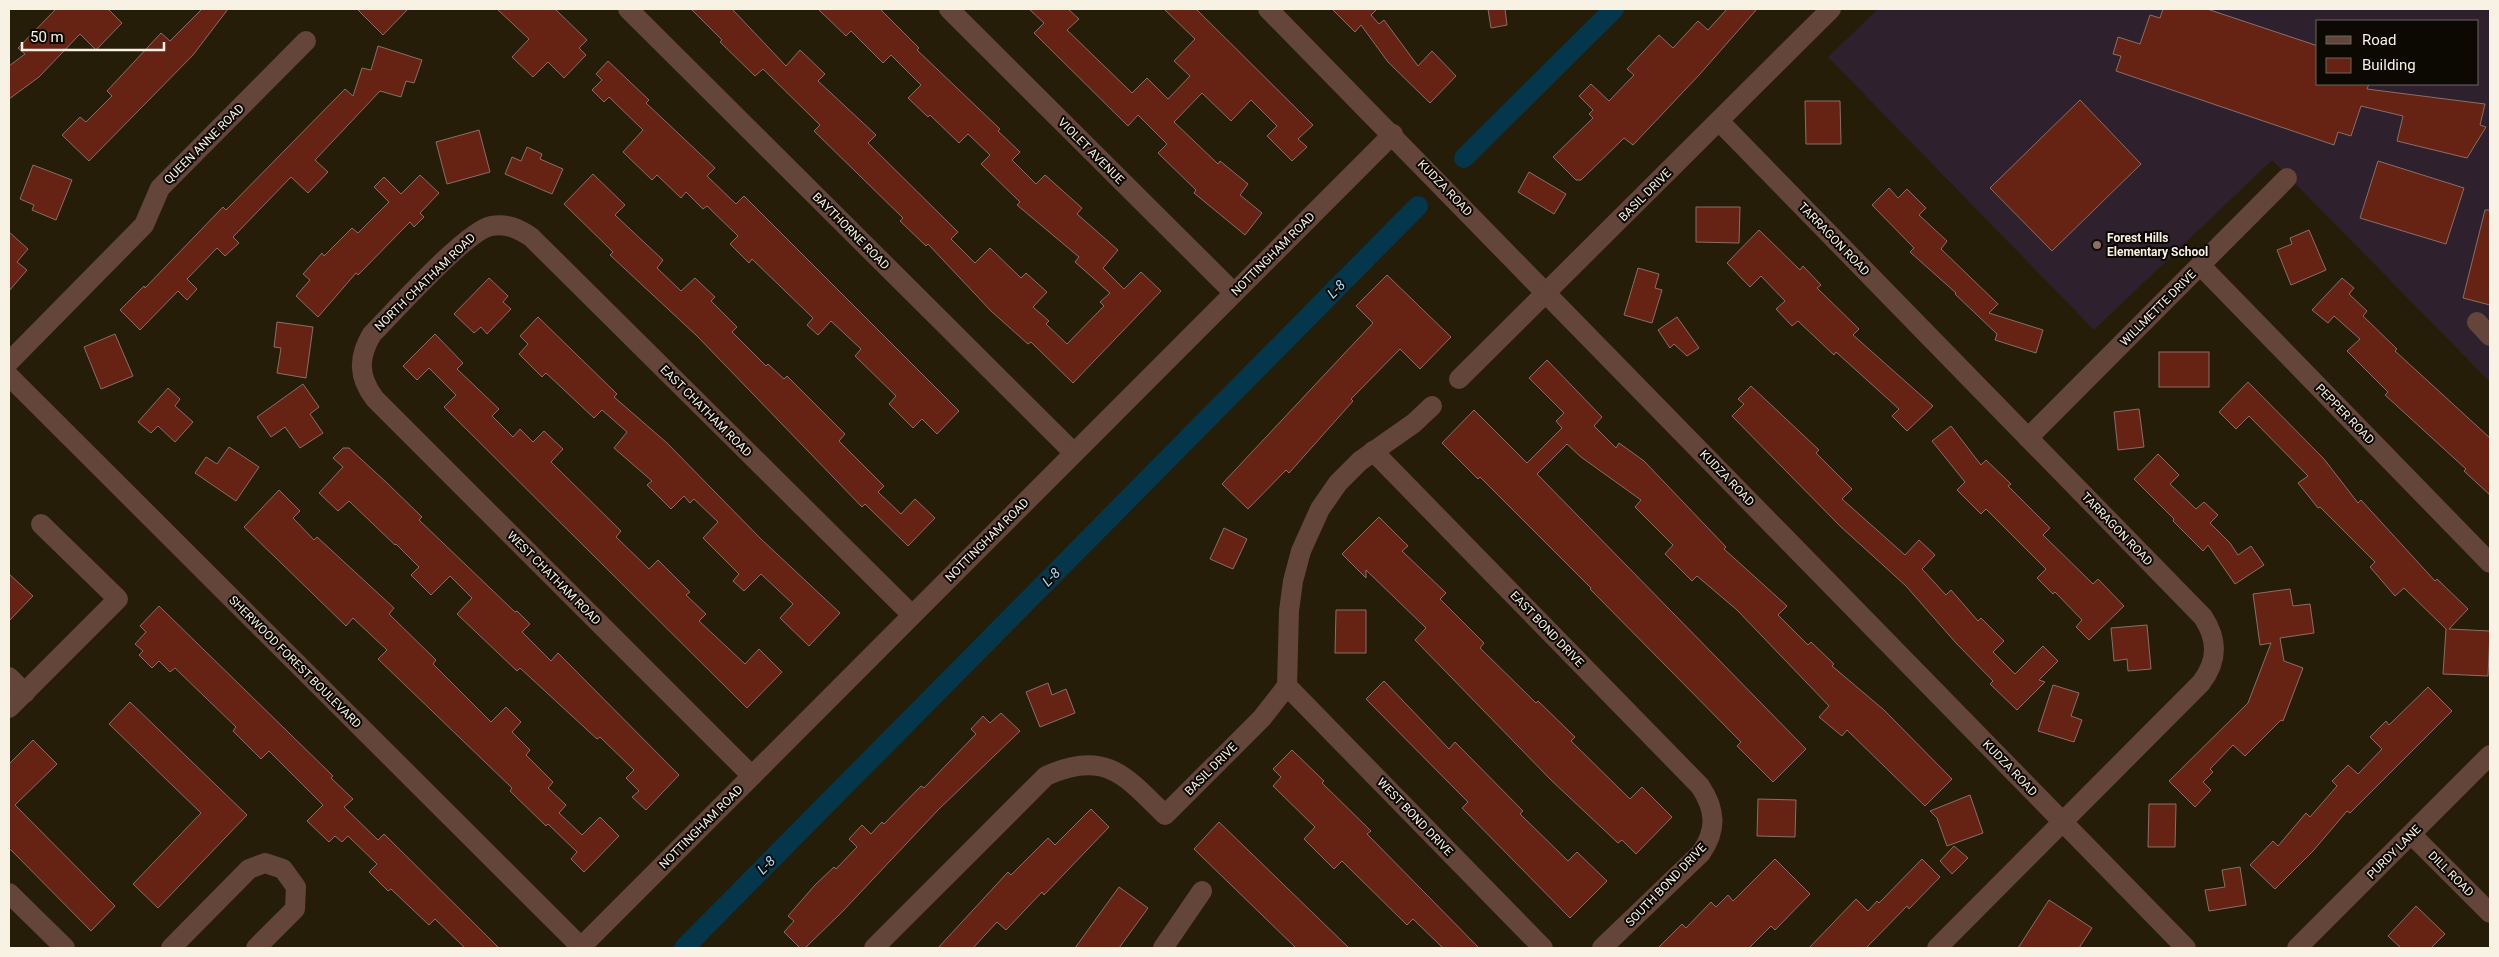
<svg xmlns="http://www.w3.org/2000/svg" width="2499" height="957" font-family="Roboto,sans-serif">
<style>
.education{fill:#2e202d;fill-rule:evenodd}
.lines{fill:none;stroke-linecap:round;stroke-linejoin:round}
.canal{stroke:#04374b;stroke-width:20}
.building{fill:#662313;stroke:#896e67}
.minor{stroke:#63453a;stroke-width:20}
.education-dot{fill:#8d6e63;stroke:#0c0802;stroke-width:2}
.labels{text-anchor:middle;stroke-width:4;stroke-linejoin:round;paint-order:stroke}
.street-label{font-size:12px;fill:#f8f2e5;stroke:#0c0802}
.poi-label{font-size:12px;font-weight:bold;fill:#f8f2e5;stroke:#0c0802;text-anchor:start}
.water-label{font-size:14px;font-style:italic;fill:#9bdbfb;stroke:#0c0802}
</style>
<rect width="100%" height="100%" fill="#261d09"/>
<path class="education" d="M1878 9H2490V382L2272 160 2094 330 1828 57ZM2318 21H2478V84H2318Z"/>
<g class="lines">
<g class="canal">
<path d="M1464 158 1614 9"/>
<path d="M684 948 1418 206"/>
</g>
</g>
<g class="building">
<path d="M56 9H108L122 23 96 50 80 34 39 77 9 99V66L25 54 18 48Z"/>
<path d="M202 9H228L193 55 89 161 62 135 80 117 86 122 112 96 107 91 161 33 170 41Z"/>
<path d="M357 9H408L383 35Z"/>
<path d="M497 9H555L587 40 579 48 586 55 564 78 548 62 533 77 512 57 529 39Z"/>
<path d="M691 9H732L786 66 800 50 825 74 818 81 876 135 868 143 958 232 951 239 975 263 990 248 1021 278 1026 273 1047 292 1033 307 1049 321 1046 324 1067 344 1104 306 1100 302 1110 293 1075 262 1079 257 1017 205 1020 202 981 164 990 155 968 134 959 143 930 115 928 117 908 98 921 85 891 55 883 63 851 31 846 36 818 9H880L919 48 917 50 1000 129 998 131 1020 152 1012 160 1036 184 1045 175 1082 208 1077 214 1118 250 1103 268 1124 289 1141 272 1161 291 1073 383 1031 342 1028 344 991 311 928 244 926 246 900 221 903 218 814 131 820 125 763 69 755 76 720 42 722 40Z"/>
<path d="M1029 9H1068L1079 19 1067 30 1132 93 1147 78 1168 99 1190 76 1174 61 1195 39 1164 9H1196L1313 125 1298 139 1307 147 1292 161 1267 136 1277 126 1251 100 1231 121 1202 93 1174 122 1218 164 1220 161 1248 184 1240 195 1262 213 1245 235 1194 193 1196 190 1158 153 1167 144 1138 115 1128 126 1034 33 1044 23Z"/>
<path d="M1332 9H1377L1371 15 1379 24 1384 20 1418 66 1432 51 1456 76 1430 103 1388 62 1361 25 1355 32Z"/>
<path d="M1488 9H1505L1507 25 1491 28Z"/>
<path d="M1727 9H1757L1700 74 1633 145 1624 138 1581 180H1576L1553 157 1593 118 1589 114 1593 110 1579 96 1591 84 1609 101 1634 75 1627 69 1659 35 1673 48 1698 21 1708 30Z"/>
<path d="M2163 9H2207L2318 46V84H2369L2367 89 2485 104 2480 125 2486 127 2467 158 2397 141 2403 116 2361 106 2351 136 2338 132 2334 145 2116 71 2121 56 2113 54 2118 37 2140 44 2150 15 2160 18Z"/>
<path d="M378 46 422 60 414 83 406 81 401 97 380 91 315 160 328 172 308 193 291 177 233 237 239 243 225 256 217 248 187 279 197 289 187 300 178 291 140 330 120 310 144 286 145 288 223 207 226 210 345 89 353 96 362 68 371 70Z"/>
<path d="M608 61 649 100 646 103 715 168 707 176 736 204 744 196 959 411 937 434 922 419 913 428 889 404 896 396 855 356 861 349 831 321 818 335 807 325 813 318 752 259 749 263 730 244 738 236 707 206 703 209 686 192 681 198 657 175 652 180 623 152 643 130 609 97 604 102 592 90 602 80 596 74Z"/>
<path d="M2080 100 2141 164 2052 251 1990 188Z"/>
<path d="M1805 101H1840L1841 144H1806Z"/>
<path d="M479 130 490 172 447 184 436 142Z"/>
<path d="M527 147 542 154 540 159 563 169 552 194 505 174 512 157 521 161Z"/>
<path d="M2378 161 2464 188 2446 244 2360 218Z"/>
<path d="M33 165 72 180 56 220 32 210 34 205 20 199Z"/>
<path d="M1529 172 1566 194 1554 214 1518 192Z"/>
<path d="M593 174 625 205 615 215 663 260 657 268 681 291 695 278 715 297 711 301 737 327 732 332 766 366 768 364 784 379 787 376 845 434 839 441 884 486 878 492 901 514 915 499 935 518 908 546 865 504 862 507 697 336 610 255 613 252 564 204Z"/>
<path d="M420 175 439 193 420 213 424 217 414 227 410 222 403 229 358 275 356 273 318 317 296 296 310 280 303 274 322 253 324 256 352 228 358 233 389 202 374 187 384 177 401 194Z"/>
<path d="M1889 188 1898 198 1907 189 1926 208 1919 215 1947 241 1941 249 1998 304 1989 313 2043 330 2036 353 1995 340 1997 334 1955 294 1956 293 1910 252 1914 248 1872 205Z"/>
<path d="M1696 207H1740L1739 243 1696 242Z"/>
<path d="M2485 210H2490V305L2463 298Z"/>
<path d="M1759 230 1800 270 1803 266 1821 285 1817 288 1859 329 1853 335 1933 406 1907 431 1892 416 1899 409 1836 352 1834 355 1798 321 1792 326 1776 309 1785 301 1761 276 1750 287 1727 263Z"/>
<path d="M2309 230 2326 270 2291 285 2277 250 2292 244 2290 238Z"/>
<path d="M9 232 28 249 17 262 27 270 9 291Z"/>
<path d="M1638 268 1659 274 1655 288 1662 290 1652 323 1624 315Z"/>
<path d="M1387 275 1451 337 1420 369 1400 349 1351 399 1353 401 1289 473 1286 470 1248 509 1222 484 1373 323 1356 306Z"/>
<path d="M489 278 508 296 503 302 511 309 487 334 481 327 474 333 454 314Z"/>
<path d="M2342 278 2354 288 2349 294 2367 311 2363 316 2397 349 2395 351 2490 438V495L2464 471 2466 469 2385 395 2388 392 2347 351 2360 339 2334 316 2328 323 2312 310Z"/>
<path d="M538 317 617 394 614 397 667 443 761 539 840 613 809 646 780 618 793 604 761 574 744 591 733 581 739 574 703 538 718 522 694 499 690 503 684 496 671 509 647 485 652 481 614 448 627 432 602 410 594 418 546 373 542 377 519 354 528 344 520 336Z"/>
<path d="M1677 317 1699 348 1687 356 1674 344 1670 348 1658 330Z"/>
<path d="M277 322 313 327 306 378 277 373 281 348 274 347Z"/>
<path d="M115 334 133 376 101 389 84 347Z"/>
<path d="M435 334 463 363 457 369 499 409 492 416 513 437 520 429 533 442 544 431 563 449 551 462 621 531 616 537 649 569 658 560 690 592 686 595 706 614 699 621 745 664 759 649 782 672 747 708 444 407 456 395 429 368 417 380 403 366Z"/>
<rect x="2159" y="352" width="50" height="35"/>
<path d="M1547 360 1602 417 1594 426 1616 448 1619 443 1644 461 1726 547 1724 549 1787 606 1778 615 1808 645 1811 642 1834 664 1832 666 1884 710 1952 779 1925 806 1847 730 1842 736 1819 717 1829 706 1737 610 1697 576 1692 581 1665 554 1673 545 1635 507 1641 500 1581 457 1567 444 1537 474 1806 749 1773 782 1737 746 1741 742 1590 589 1591 588 1480 477 1478 479 1442 443 1474 410 1527 463 1562 428 1556 421 1564 413 1529 378Z"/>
<path d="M2248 382 2324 459 2358 503 2361 500 2435 581 2437 579 2468 609 2449 629 2490 631 2488 676 2443 674 2446 629 2404 588 2395 596 2370 567 2375 562 2320 507 2318 508 2298 483 2308 476 2249 416 2236 429 2219 412Z"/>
<path d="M303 384 319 407 310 414 323 433 300 448 285 427 271 437 257 417Z"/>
<path d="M1751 386 1819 450 1816 453 1852 489 1842 499 1905 555 1919 540 1935 555 1922 569 1946 595 1951 590 1978 621 1981 618 2004 641 1993 652 2015 674 2043 646 2058 661 2039 680 2045 682 2017 710 1990 684 1993 681 1956 643 1906 586 1840 526 1732 416 1744 404 1738 399Z"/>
<path d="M168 388 180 399 175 406 193 422 175 442 158 426 151 433 138 422Z"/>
<path d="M2139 409 2144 447 2118 450 2114 412Z"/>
<path d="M1951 426 1981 465 1986 460 2011 484 2008 486 2050 528 2043 535 2093 584 2098 579 2124 606 2089 640 2076 627 2082 620 2055 592 2053 594 2037 578 2046 569 1986 509 1981 514 1957 490 1965 482 1932 441Z"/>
<path d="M229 447 259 467 236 501 195 473 206 457 217 464Z"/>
<path d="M343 448H349L387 483 422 517 419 520 515 612 517 611 530 624 522 632 551 661 558 653 679 775 646 810 632 797 639 791 626 778 634 770 600 737 597 739 520 668 517 671 457 614 472 598 450 576 431 595 411 575 419 567 396 544 395 545 349 501 338 511 319 493 343 467 333 458Z"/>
<path d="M2158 454 2179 475 2170 484 2196 509 2204 502 2218 515 2210 523 2230 543 2238 555 2251 546 2264 565 2235 584 2208 545 2203 551 2173 521 2174 519 2134 479Z"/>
<path d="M279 490 300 511 293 518 314 540 317 537 394 608 389 614 436 660 433 664 491 722 506 707 521 722 512 732 530 750 526 755 553 782 548 788 566 805 559 813 582 835 600 817 619 836 584 872 571 859 577 852 548 824 546 826 510 791 512 788 378 659 387 650 353 618 346 626 244 527Z"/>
<path d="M1379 517 1408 546 1402 551 1446 593 1440 599 1484 643 1480 648 1536 703 1538 701 1575 737 1571 741 1630 799 1642 787 1672 817 1636 854 1622 840 1618 843 1551 780 1415 640 1426 628 1366 570V578L1342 554Z"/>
<path d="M1224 528 1247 539 1233 569 1210 559Z"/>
<path d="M9 574 33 596 9 621Z"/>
<path d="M2290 589 2293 606 2310 604 2314 633 2280 638 2284 661 2303 668 2283 721 2281 720 2245 756 2233 745 2210 769 2213 772 2203 782 2211 790 2195 807 2169 781 2248 703 2271 643 2260 645 2253 594Z"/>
<path d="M159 606 333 776 331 778 353 799 344 807 378 840 384 834 499 948H465L435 919 429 925 391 889 388 891 369 872 377 864 348 836 342 842 335 836 329 842 307 821 323 805 269 751 261 759 233 731 236 727 175 668 170 672 159 661 152 668 139 655 143 651 135 644 146 632 140 626Z"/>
<path d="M1336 610H1366V653H1335Z"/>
<path d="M2147 625 2151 669 2128 671 2127 659 2114 661 2111 628Z"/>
<path d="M1384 681 1449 749 1455 742 1523 811 1520 814 1568 861 1577 852 1607 881 1570 918 1462 808 1468 802 1366 699Z"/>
<path d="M1048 683 1052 695 1066 689 1075 713 1040 727 1026 692Z"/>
<path d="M2053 685 2079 693 2071 716 2082 720 2074 742 2038 731Z"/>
<path d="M2428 687 2452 711 2350 813 2347 811 2313 851 2275 889 2250 865 2273 841 2278 846 2306 813 2310 817 2337 786 2332 781 2348 765 2358 774 2382 749 2370 737 2386 721 2389 725Z"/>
<path d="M130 702 247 815 158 908 133 884 201 813 109 724Z"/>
<path d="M1001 713 1020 731 938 810 842 912 805 948H800L784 932 794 921 788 916 815 885 834 867 836 869 857 847 849 839 862 825 871 834 882 822 884 824 921 786 924 788 976 734 971 729 983 716 990 723Z"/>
<path d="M33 740 57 764 15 805 115 906 91 931 9 848V764Z"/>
<path d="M1292 750 1324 781 1322 783 1371 831 1367 834 1479 948H1443L1413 919 1407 925 1342 861 1334 869 1304 839 1315 827 1273 786 1281 777 1273 769Z"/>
<path d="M1970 795 1983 833 1947 846 1937 818 1930 811Z"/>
<path d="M1758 799 1796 800 1795 837 1757 836Z"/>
<path d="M2149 804H2176L2175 847H2148Z"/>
<path d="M1091 809 1109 827 1044 895 1042 892 1006 930 997 922 973 948H938L1008 872 1011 875 1048 838 1055 845Z"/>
<path d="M1219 822 1349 948H1296L1194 849Z"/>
<path d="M1954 846 1968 858 1952 874 1940 861Z"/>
<path d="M1775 859 1810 894 1775 930 1771 926 1749 948H1658L1682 924 1686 928 1711 902 1716 907 1728 895 1733 901Z"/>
<path d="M1922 859 1940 877 1909 909 1907 906 1866 948H1809L1856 899 1868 911 1877 901 1879 903Z"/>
<path d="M2240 867 2246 905 2209 911 2205 890 2225 887 2222 870Z"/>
<path d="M1119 887 1148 908 1119 948H1075Z"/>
<path d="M2049 900 2092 928 2079 948H2018Z"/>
<path d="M2416 906 2445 934 2431 948H2401L2388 936Z"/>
</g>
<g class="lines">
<g class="minor">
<path d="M628 9 1074 453"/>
<path d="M949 9 1234 293"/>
<path d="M1268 9 2186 948"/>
<path d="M1719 121 2203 617C2218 640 2218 661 2201 683L1937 948"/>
<path d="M2200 265 2490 563"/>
<path d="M2477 322 2490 336"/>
<path d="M9 362 144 225 160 188 306 41"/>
<path d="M9 376 582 948"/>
<path d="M1459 379 1831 9"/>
<path d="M2028 438 2287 178"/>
<path d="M1373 451 1700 786C1716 810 1717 830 1701 853L1602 948"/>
<path d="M9 677 25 693"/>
<path d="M1287 686 1543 948"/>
<path d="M9 708 118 599 41 524"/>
<path d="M752 776 375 399C358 377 358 357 372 334 394 312 466 231 491 226 507 223 519 229 531 237L912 615"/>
<path d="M2412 835 2490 913"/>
<path d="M9 893 65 948"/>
<path d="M581 947 1393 134"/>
<path d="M171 948 249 869 265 863 283 869 296 887 295 909 256 948"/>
<path d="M874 948 1046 776C1105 749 1126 776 1165 815L1262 718 1287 686 1289 611 1293 581 1301 551 1320 509 1338 483 1360 461 1414 423 1432 406"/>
<path d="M1163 948 1202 891"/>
<path d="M2297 948 2490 755"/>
</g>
</g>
<circle class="education-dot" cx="2097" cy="245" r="5"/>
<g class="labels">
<g class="street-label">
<text transform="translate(204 144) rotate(-45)" y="4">QUEEN ANNE ROAD</text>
<text transform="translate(1091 151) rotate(45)" y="4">VIOLET AVENUE</text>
<text transform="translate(1445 188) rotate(46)" y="4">KUDZA ROAD</text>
<text transform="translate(1645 195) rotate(-45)" y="4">BASIL DRIVE</text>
<text transform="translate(851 231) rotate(45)" y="4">BAYTHORNE ROAD</text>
<text transform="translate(1834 239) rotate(46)" y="4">TARRAGON ROAD</text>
<text transform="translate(1273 254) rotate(-45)" y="4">NOTTINGHAM ROAD</text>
<text transform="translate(425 282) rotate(-44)" y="4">NORTH CHATHAM ROAD</text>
<text transform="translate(2158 308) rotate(-45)" y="4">WILLMETTE DRIVE</text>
<text transform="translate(706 411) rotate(45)" y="4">EAST CHATHAM ROAD</text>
<text transform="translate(2345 414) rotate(46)" y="4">PEPPER ROAD</text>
<text transform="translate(1727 478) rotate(46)" y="4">KUDZA ROAD</text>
<text transform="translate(2117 529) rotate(46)" y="4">TARRAGON ROAD</text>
<text transform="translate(987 540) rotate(-45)" y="4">NOTTINGHAM ROAD</text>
<text transform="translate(554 578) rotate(45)" y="4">WEST CHATHAM ROAD</text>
<text transform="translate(1547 629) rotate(46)" y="4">EAST BOND DRIVE</text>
<text transform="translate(295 662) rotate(45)" y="4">SHERWOOD FOREST BOULEVARD</text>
<text transform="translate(2010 768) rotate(46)" y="4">KUDZA ROAD</text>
<text transform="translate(1211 769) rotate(-45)" y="4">BASIL DRIVE</text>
<text transform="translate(1415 817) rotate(46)" y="4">WEST BOND DRIVE</text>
<text transform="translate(701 827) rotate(-45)" y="4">NOTTINGHAM ROAD</text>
<text transform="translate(2394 852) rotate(-45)" y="4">PURDY LANE</text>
<text transform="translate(2451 874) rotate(45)" y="4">DILL ROAD</text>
<text transform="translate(1666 885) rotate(-46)" y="4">SOUTH BOND DRIVE</text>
</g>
<g class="poi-label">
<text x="2107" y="242">Forest Hills<tspan x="2107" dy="14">Elementary School</tspan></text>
</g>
<g class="water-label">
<text transform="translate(1336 289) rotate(-45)" y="5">L-8</text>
<text transform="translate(1051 577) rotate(-45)" y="5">L-8</text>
<text transform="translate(766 865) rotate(-45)" y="5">L-8</text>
</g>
</g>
<rect width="2499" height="957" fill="none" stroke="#f8f2e5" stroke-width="20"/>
<rect x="2316" y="20" width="162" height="65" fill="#0c0802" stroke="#6a665d"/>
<rect x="2326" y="36" width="25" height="8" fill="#63453a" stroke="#6a665d"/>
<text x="2362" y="45" font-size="15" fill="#f8f2e5">Road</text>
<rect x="2326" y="58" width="25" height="15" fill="#662313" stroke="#6a665d"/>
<text x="2362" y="70" font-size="15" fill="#f8f2e5">Building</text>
<path d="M22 42v8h142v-8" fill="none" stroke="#f8f2e5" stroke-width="2.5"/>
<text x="30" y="42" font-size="15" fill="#f8f2e5" stroke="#0c0802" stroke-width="4" paint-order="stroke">50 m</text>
</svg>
